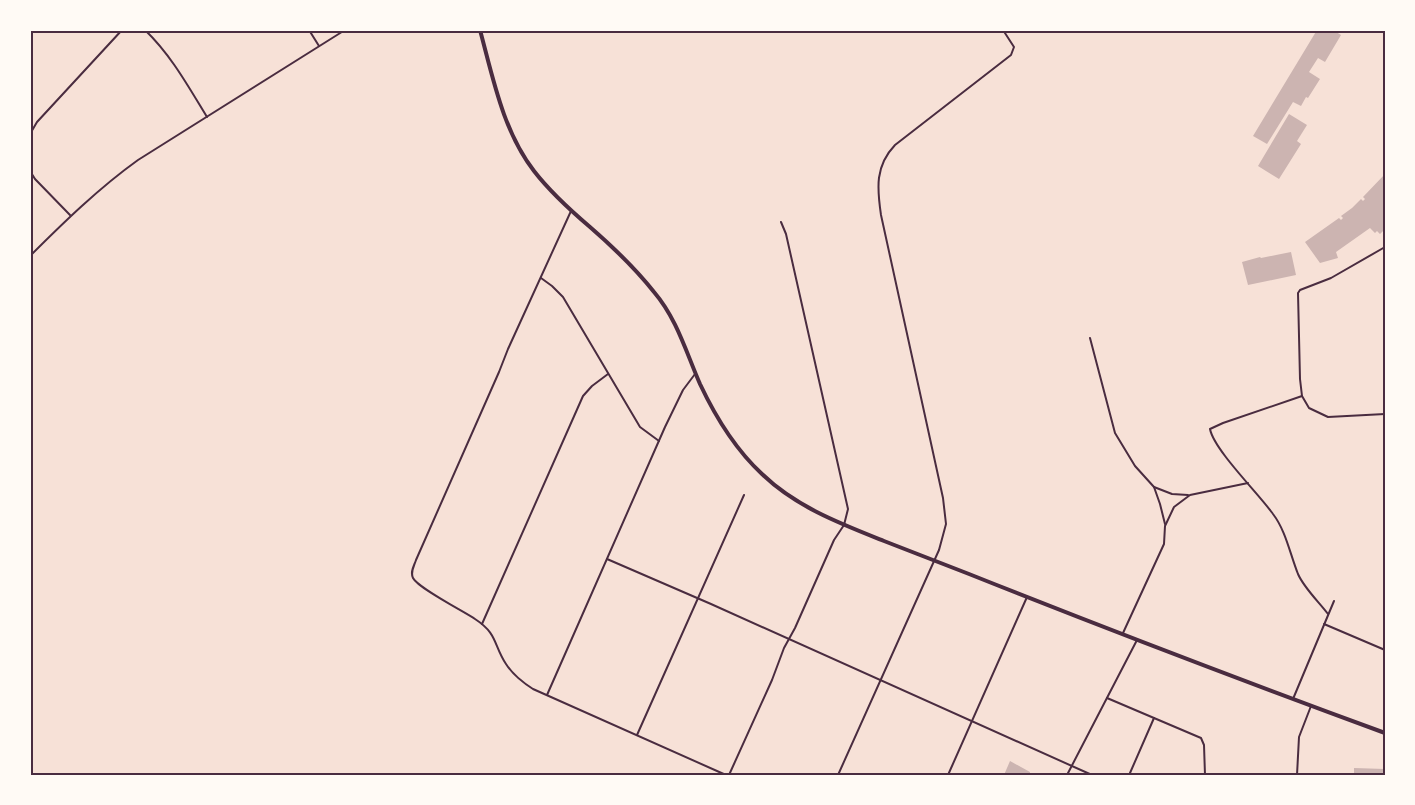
<svg xmlns="http://www.w3.org/2000/svg" width="1415" height="805" font-family="Karla,sans-serif">
<style>
.building{fill:#ccb4b1}
.lines{fill:none;stroke-linecap:round;stroke-linejoin:round}
.minor{stroke:#4a2c40;stroke-width:2}
.secondary{stroke:#4a2c40;stroke-width:4}
.neatline{fill:none;stroke:#4a2c40;stroke-width:2}
</style>
<rect width="100%" height="100%" fill="#f7e1d7"/>
<g class="building">
<path d="M1317 30H1333L1341 35 1325 62 1318 58 1309 72 1320 79 1308 98 1306 97 1301 106 1293 102 1267 144 1253 136Z"/>
<path d="M1289 114 1307 125 1297 141 1301 144 1279 179 1258 166Z"/>
<path d="M1385 174V222L1383 224 1385 229 1380 234 1377 231 1375 233 1370 228 1336 252 1338 258 1320 263 1305 242 1339 218 1341 220 1343 218 1341 216 1352 208 1361 199 1363 201 1365 199 1363 197Z"/>
<path d="M1291 252 1296 275 1248 285 1242 262 1260 257 1261 258Z"/>
<path d="M1010 761 1030 772V773L1034 775H1020L1015 773 1014 775H1004Z"/>
<path d="M1354 768 1385 769V775H1354Z"/>
</g>
<g class="lines">
<g class="minor">
<path d="M145 30C171 55 188 86 207 117"/>
<path d="M309 30 319 46"/>
<path d="M30 134 37 122 122 30"/>
<path d="M30 171 35 179 70 215"/>
<path d="M571 211 508 349 499 372 416 560C414 566 410 572 413 578 418 588 463 611 475 619 498 634 493 644 506 664 513 675 522 682 533 689L726 775"/>
<path d="M1385 247 1331 278 1300 290 1298 293 1300 379 1302 396 1309 408 1328 417 1385 414"/>
<path d="M30 256C64 222 99 188 138 160L345 30"/>
<path d="M541 278 552 286 563 297 640 427 659 441"/>
<path d="M1090 338 1115 433 1135 466 1154 487 1160 504 1165 524"/>
<path d="M1302 396 1223 423 1210 429C1214 450 1259 494 1273 514 1286 531 1290 554 1298 574 1304 588 1319 602 1328 614"/>
<path d="M1154 487 1172 494 1188 495"/>
<path d="M607 559 711 604 1092 775"/>
<path d="M482 624 583 396 592 386 608 374"/>
<path d="M1324 624 1385 650"/>
<path d="M1123 633 1164 544 1165 526 1174 507 1190 495 1248 483"/>
<path d="M547 695 665 427 683 390 695 374"/>
<path d="M1107 698 1201 738 1204 745 1205 775"/>
<path d="M1293 699 1334 601"/>
<path d="M637 735 744 495"/>
<path d="M1130 773 1154 718"/>
<path d="M729 775 772 680 784 648 795 628 834 540 844 525 848 509 786 234 781 222"/>
<path d="M838 775 939 550 946 524 943 498 881 215C877 188 875 166 895 145L1011 55 1014 47 1003 30"/>
<path d="M948 775 1027 597"/>
<path d="M1067 775 1137 640"/>
<path d="M1297 775 1299 737 1311 706"/>
</g>
<path class="secondary" d="M480 30C493 78 503 131 534 171 551 193 570 210 590 227 613 247 635 268 654 292 677 319 686 352 700 384 716 418 735 449 762 474 796 507 841 524 884 541 912 552 941 563 969 574 1107 629 1246 682 1385 733"/>
</g>
<rect width="1415" height="805" fill="none" stroke="#fffaf5" stroke-width="63"/>
<rect x="32" y="32" width="1352" height="742" class="neatline"/>
</svg>
